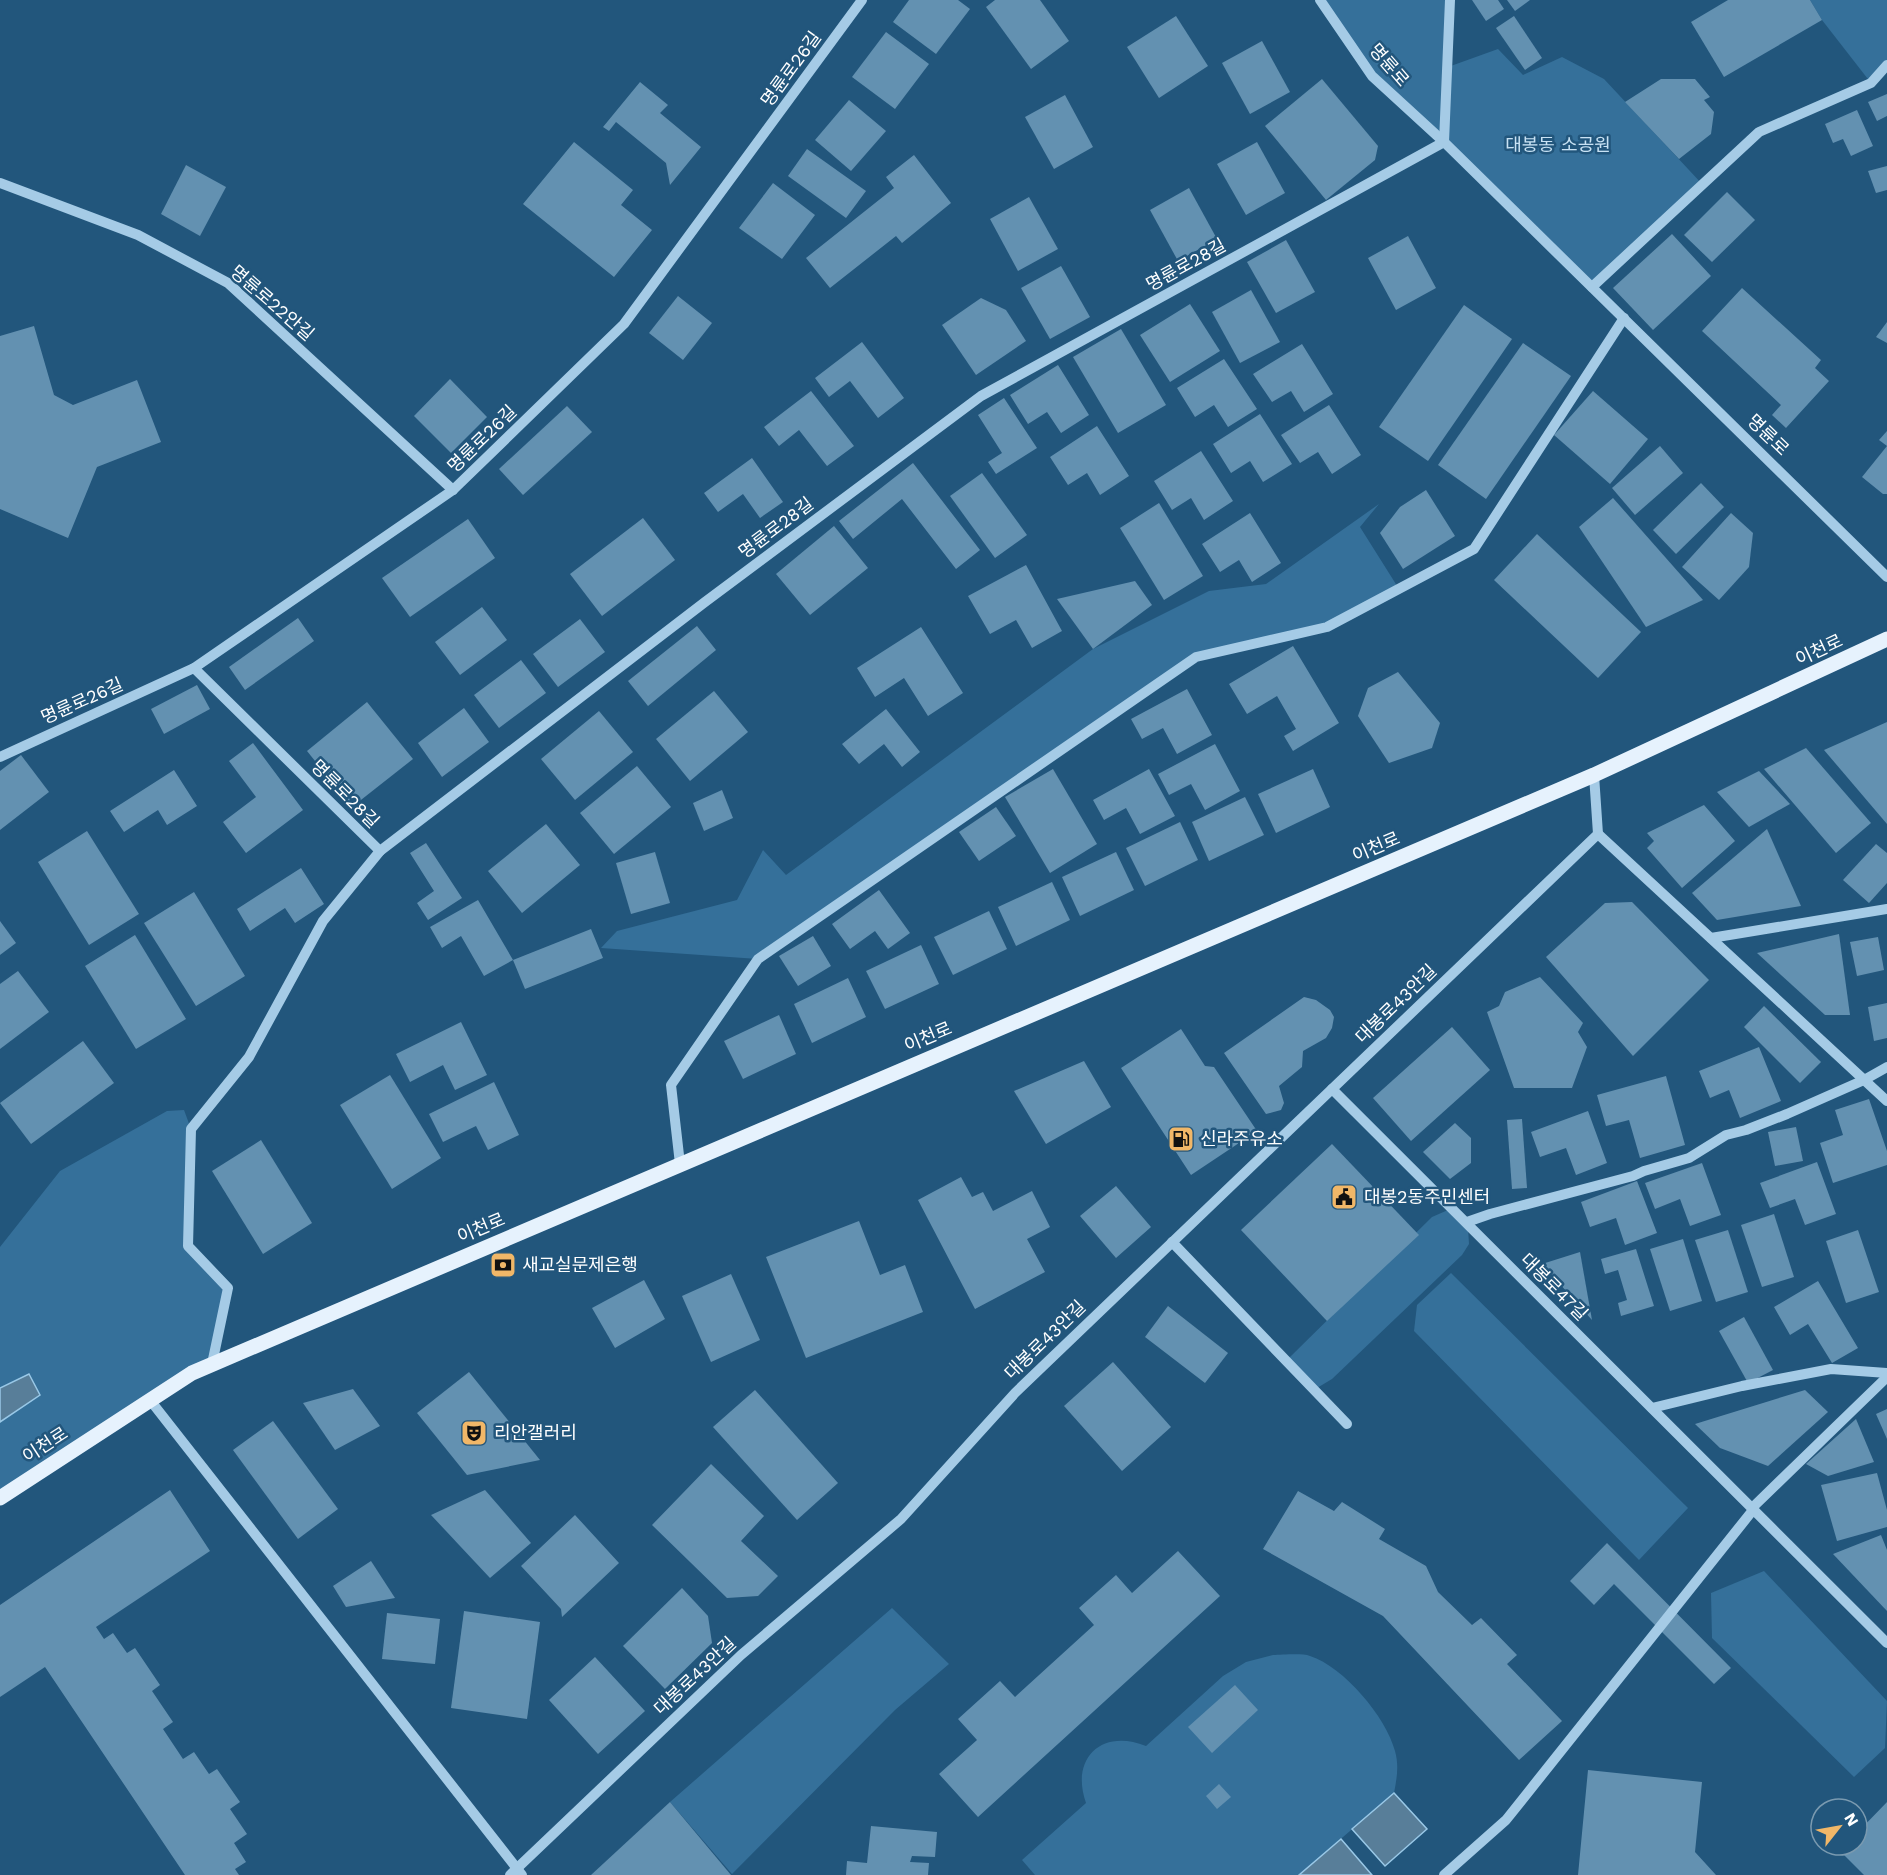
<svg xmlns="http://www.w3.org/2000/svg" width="1887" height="1875" font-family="'Work Sans','Noto Sans KR',sans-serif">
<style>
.green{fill:#35709a}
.water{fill:#587e99;stroke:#99c8e7;stroke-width:1.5}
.building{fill:#6391b1}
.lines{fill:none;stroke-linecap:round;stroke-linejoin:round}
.minor{stroke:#a5cbe6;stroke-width:10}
.major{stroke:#e6f2fd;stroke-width:15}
.labels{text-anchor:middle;stroke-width:5;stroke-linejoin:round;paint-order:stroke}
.street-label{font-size:18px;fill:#fff;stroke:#22567c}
.park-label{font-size:18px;fill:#c8e2f4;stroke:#22567c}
.poi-label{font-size:18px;fill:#fff;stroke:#22567c;text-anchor:start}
</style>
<rect width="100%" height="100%" fill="#22567c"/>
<g class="green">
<path d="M1320 0H1450L1448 67 1498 49 1523 75 1562 57 1604 79 1703 185 1592 287 1372 76Z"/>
<path d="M1810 0H1887V65L1871 83 1822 20Z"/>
<path d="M1379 504 1360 527 1399 589 1327 627 1196 658 758 959 601 948 617 931 737 900 763 850 786 875 1093 649 1209 591 1266 584Z"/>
<path d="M184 1110 191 1129 188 1246 228 1288 212 1364 0 1498V1247L60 1171 167 1111Z"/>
<path d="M1448 1210 1468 1228 1469 1244 1462 1255 1332 1379 1317 1388 1289 1358 1432 1217Z"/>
<path d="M1451 1273 1688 1508 1639 1560 1414 1331 1417 1305Z"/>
<path d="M1764 1571 1887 1701 1885 1748 1854 1777 1712 1638 1711 1593Z"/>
<path d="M892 1608 949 1664 895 1710 732 1874 670 1802Z"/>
<path d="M1273 1655C1282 1655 1302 1653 1310 1656 1344 1667 1386 1717 1395 1751 1399 1765 1397 1778 1394 1793L1299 1875H1035L1022 1860 1086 1803C1070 1758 1102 1728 1146 1746L1223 1676 1246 1662Z"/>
</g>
<g class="water">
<path d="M29 1374 40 1395 0 1422V1388Z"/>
<path d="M1394 1793 1427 1829 1385 1866 1352 1829Z"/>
<path d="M1341 1839 1372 1875H1299Z"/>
</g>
<g class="building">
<path d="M909 0H958L970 9 936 54 893 22Z"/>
<path d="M995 0H1040L1069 41 1031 69 986 7Z"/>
<path d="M1472 0H1498L1504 9 1486 21Z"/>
<path d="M1507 0H1530L1515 11Z"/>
<path d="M1728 0H1810L1822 20 1724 77 1691 22Z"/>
<path d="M1176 16 1208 66 1159 98 1127 47Z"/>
<path d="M1514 16 1542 58 1525 70 1496 28Z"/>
<path d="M886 32 929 64 895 109 852 77Z"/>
<path d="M1262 41 1290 92 1250 114 1222 63Z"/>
<path d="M1322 79 1378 146 1375 160 1326 200 1265 126Z"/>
<path d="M1661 79H1695L1710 97 1704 100 1714 112 1711 134 1679 159 1625 102Z"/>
<path d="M640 82 668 105 660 113 701 147 670 185 666 163 616 122 609 131 603 127Z"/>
<path d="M1887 94V116L1877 121 1868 102Z"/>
<path d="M1065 95 1093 147 1054 169 1025 117Z"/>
<path d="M849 100 886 131 851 171 815 140Z"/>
<path d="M1857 110 1873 146 1851 156 1843 139 1833 143 1825 124Z"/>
<path d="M574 142 633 190 621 205 652 230 614 277 523 204Z"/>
<path d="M1257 142 1285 193 1246 215 1217 164Z"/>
<path d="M807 149 866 191 846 218 788 176Z"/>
<path d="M914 155 951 203 902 243 896 236 830 288 806 258 894 188 886 177Z"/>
<path d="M186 165 226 187 200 236 161 214Z"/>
<path d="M1887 166V190L1876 193 1868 171Z"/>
<path d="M773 183 815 215 782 259 739 228Z"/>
<path d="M1189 188 1217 239 1178 261 1150 210Z"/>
<path d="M1727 192 1755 220 1712 262 1684 235Z"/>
<path d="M1029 197 1058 249 1018 271 990 219Z"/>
<path d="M1672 234 1711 276 1653 330 1613 288Z"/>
<path d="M1408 236 1436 288 1396 310 1368 258Z"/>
<path d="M1286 240 1315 292 1276 313 1247 262Z"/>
<path d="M1061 266 1090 317 1050 339 1021 288Z"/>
<path d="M1742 288 1821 360 1815 368 1829 381 1786 428 1772 415 1781 405 1702 331Z"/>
<path d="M1251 290 1280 342 1240 363 1212 312Z"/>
<path d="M678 296 712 323 683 360 649 333Z"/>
<path d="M981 298 1006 310 1026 341 976 375 942 325Z"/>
<path d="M1190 304 1220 351 1170 382 1140 335Z"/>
<path d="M1464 305 1512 339 1428 461 1379 427Z"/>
<path d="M1887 322V343L1876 337Z"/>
<path d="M34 326 54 395 73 405 137 380 161 442 97 467 68 538 0 509V336Z"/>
<path d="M1121 329 1166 405 1118 433 1073 357Z"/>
<path d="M862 342 904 398 878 418 850 381 829 397 815 378Z"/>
<path d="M1523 343 1571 376 1486 499 1438 465Z"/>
<path d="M1302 344 1333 394 1304 412 1291 391 1272 402 1253 374Z"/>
<path d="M1224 359 1257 409 1228 427 1214 405 1195 417 1177 388Z"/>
<path d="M1058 365 1089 415 1061 433 1047 412 1028 424 1010 395Z"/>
<path d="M450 379 487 417 451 453 414 416Z"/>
<path d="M811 391 854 446 827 466 799 430 779 446 764 427Z"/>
<path d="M1593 391 1648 439 1610 484 1554 435Z"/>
<path d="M1004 398 1037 448 996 474 988 462 1002 453 978 415Z"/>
<path d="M1329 405 1361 455 1332 474 1318 452 1300 463 1281 435Z"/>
<path d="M567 406 592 432 523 495 499 469Z"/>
<path d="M1260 414 1292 464 1263 482 1250 461 1231 473 1213 444Z"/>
<path d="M1097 426 1129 476 1100 495 1087 473 1068 485 1050 457Z"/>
<path d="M1887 431V446L1879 440Z"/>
<path d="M1660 446 1683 473 1635 515 1612 488Z"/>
<path d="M1887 446V494H1883L1862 477Z"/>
<path d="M1201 451 1233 501 1204 520 1191 498 1172 510 1154 481Z"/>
<path d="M752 458 783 502 760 518 743 494 718 512 704 493Z"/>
<path d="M913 463 980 550 956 569 902 499 853 539 839 521Z"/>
<path d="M982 473 1027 535 995 558 950 496Z"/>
<path d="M1701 483 1724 507 1676 554 1653 530Z"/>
<path d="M1426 490 1455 536 1403 569 1380 533 1400 507Z"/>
<path d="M1613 498 1703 600 1646 627 1579 527Z"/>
<path d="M1159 503 1203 576 1164 600 1120 528Z"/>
<path d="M1250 513 1281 563 1252 582 1239 560 1220 572 1202 544Z"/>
<path d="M1731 513 1753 533 1749 567 1719 600 1682 567Z"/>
<path d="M643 518 675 560 602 616 570 574Z"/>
<path d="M468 519 495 558 410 617 382 578Z"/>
<path d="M834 526 868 568 810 615 776 574Z"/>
<path d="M1537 534 1641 632 1598 678 1494 580Z"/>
<path d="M1026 565 1062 631 1032 648 1016 620 990 634 968 596Z"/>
<path d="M1135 581 1152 605 1093 649 1057 599Z"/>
<path d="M482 607 507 640 460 675 435 642Z"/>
<path d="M298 618 314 641 245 690 229 667Z"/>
<path d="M580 619 605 652 558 687 533 654Z"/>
<path d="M697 626 716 650 648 706 628 681Z"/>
<path d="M921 627 963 693 928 716 904 678 875 697 857 668Z"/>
<path d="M1293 646 1339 723 1293 751 1284 736 1296 729 1277 696 1247 714 1229 684Z"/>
<path d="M521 660 546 693 499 728 474 695Z"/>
<path d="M1398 672 1440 723 1432 748 1389 763 1358 716 1368 688Z"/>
<path d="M197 685 210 709 164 734 151 709Z"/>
<path d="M1187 689 1212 735 1177 754 1163 728 1142 739 1131 719Z"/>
<path d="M714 691 748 732 690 781 656 739Z"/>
<path d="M367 702 413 759 352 807 307 751Z"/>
<path d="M464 708 489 742 442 777 418 743Z"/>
<path d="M886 709 920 752 902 767 884 744 859 764 842 744Z"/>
<path d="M599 711 633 752 575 800 541 759Z"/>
<path d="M1887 722V824L1824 750Z"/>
<path d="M253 743 303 810 246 853 223 822 256 797 229 761Z"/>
<path d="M1215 744 1240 791 1205 810 1191 784 1169 795 1158 774Z"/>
<path d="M1806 748 1871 823 1836 853 1764 769Z"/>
<path d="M21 755 49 792 0 830V771Z"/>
<path d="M637 766 671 807 614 854 580 813Z"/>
<path d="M1053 769 1097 844 1050 873 1005 797Z"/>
<path d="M1149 769 1175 816 1140 834 1126 808 1104 820 1093 800Z"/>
<path d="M1313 769 1330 807 1276 833 1258 794Z"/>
<path d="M174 770 197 806 167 825 158 810 124 832 110 811Z"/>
<path d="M1759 771 1790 804 1749 827 1717 792Z"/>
<path d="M722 790 733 818 704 831 693 803Z"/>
<path d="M1245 797 1264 835 1209 861 1192 822Z"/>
<path d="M1704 805 1735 841 1682 888 1647 848 1654 841 1647 833Z"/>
<path d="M996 807 1016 836 979 861 959 832Z"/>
<path d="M1180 822 1198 860 1145 886 1126 848Z"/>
<path d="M546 824 580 865 522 913 488 871Z"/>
<path d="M1767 829 1801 906 1717 920 1692 893Z"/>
<path d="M87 831 139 914 89 945 38 862Z"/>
<path d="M426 843 462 898 428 920 417 903 434 891 410 853Z"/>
<path d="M1876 844 1887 853V883L1869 903 1843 880Z"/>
<path d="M655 852 670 903 631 914 616 863Z"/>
<path d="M1116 852 1134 890 1080 916 1062 877Z"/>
<path d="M301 868 324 904 295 923 285 908 250 931 237 909Z"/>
<path d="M1052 882 1070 920 1016 946 998 907Z"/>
<path d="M879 890 910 933 888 949 875 931 850 949 832 924Z"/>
<path d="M194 892 245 976 196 1006 144 923Z"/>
<path d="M478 900 513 960 591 929 603 958 525 989 513 960 484 976 461 936 442 948 430 927Z"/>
<path d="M1632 902 1709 980 1633 1056 1546 957 1605 903Z"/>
<path d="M989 911 1007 949 953 975 934 937Z"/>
<path d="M0 921 16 943 0 955Z"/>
<path d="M1839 934 1850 1015H1825L1757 953Z"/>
<path d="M135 935 186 1019 136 1049 85 966Z"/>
<path d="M813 936 831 966 798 986 779 956Z"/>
<path d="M1878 937 1884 970 1857 976 1850 942Z"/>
<path d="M921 945 939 984 885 1009 866 971Z"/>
<path d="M18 971 49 1012 0 1049V984Z"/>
<path d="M1540 977 1583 1023 1578 1032 1587 1047 1572 1088H1514L1487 1012 1499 1006 1505 992Z"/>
<path d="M848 978 866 1017 812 1043 794 1004Z"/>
<path d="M1304 997 1316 1000 1330 1010 1334 1017 1332 1028 1326 1038 1303 1051 1302 1067 1279 1086 1284 1103 1281 1110 1266 1114 1224 1053Z"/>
<path d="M1887 1003V1038L1874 1041 1868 1007Z"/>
<path d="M1764 1006 1821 1062 1800 1083 1744 1027Z"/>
<path d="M779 1015 796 1054 743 1079 724 1041Z"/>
<path d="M461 1022 487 1075 455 1090 443 1065 410 1082 396 1054Z"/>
<path d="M1452 1027 1490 1070 1411 1141 1373 1098Z"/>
<path d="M1181 1029 1205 1066 1214 1067 1257 1131 1191 1175 1121 1068Z"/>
<path d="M83 1041 114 1083 31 1144 0 1103Z"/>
<path d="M1759 1047 1781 1101 1740 1118 1729 1090 1710 1098 1699 1071Z"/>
<path d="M1084 1061 1111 1107 1046 1144 1014 1091Z"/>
<path d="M390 1075 441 1158 392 1189 340 1105Z"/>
<path d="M1666 1076 1685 1145 1640 1158 1629 1120 1606 1126 1597 1095Z"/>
<path d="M494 1082 519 1135 488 1150 476 1126 443 1142 429 1114Z"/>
<path d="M1869 1099 1887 1151V1165L1833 1183 1820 1143 1843 1135 1835 1110Z"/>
<path d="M1588 1111 1607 1163 1576 1175 1566 1148 1540 1157 1531 1132Z"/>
<path d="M1522 1119 1527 1188 1512 1189 1507 1120Z"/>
<path d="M1455 1123 1471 1138V1163L1450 1179 1423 1152Z"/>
<path d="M1796 1127 1803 1161 1775 1166 1768 1132Z"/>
<path d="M261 1140 312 1223 263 1254 212 1171Z"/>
<path d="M1332 1144 1419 1235 1327 1321 1241 1230Z"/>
<path d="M1817 1162 1836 1214 1805 1225 1795 1199 1770 1208 1760 1183Z"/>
<path d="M1702 1163 1721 1215 1690 1226 1680 1199 1655 1209 1645 1183Z"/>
<path d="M961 1177 972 1197 983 1192 993 1211 1032 1191 1050 1227 1027 1239 1045 1272 975 1309 918 1200Z"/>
<path d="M1637 1181 1657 1233 1625 1245 1616 1218 1590 1227 1581 1202Z"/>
<path d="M1116 1186 1151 1227 1116 1258 1080 1216Z"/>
<path d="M1774 1214 1794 1277 1762 1287 1741 1225Z"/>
<path d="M859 1221 880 1275 905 1265 923 1312 806 1358 766 1257Z"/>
<path d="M1728 1230 1748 1292 1716 1302 1695 1240Z"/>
<path d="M1858 1230 1879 1292 1846 1303 1826 1241Z"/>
<path d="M1683 1239 1702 1301 1670 1311 1650 1249Z"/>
<path d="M1636 1249 1654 1306 1621 1316 1618 1303 1627 1300 1618 1270 1605 1274 1601 1259Z"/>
<path d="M1580 1252 1592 1320 1542 1264Z"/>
<path d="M731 1274 760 1340 711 1362 682 1296Z"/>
<path d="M644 1280 665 1319 615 1348 592 1308Z"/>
<path d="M1818 1281 1858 1348 1832 1363 1808 1324 1790 1335 1774 1307Z"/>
<path d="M1168 1306 1228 1353 1205 1383 1145 1337Z"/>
<path d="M1744 1317 1773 1370 1748 1383 1719 1331Z"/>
<path d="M1113 1362 1171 1427 1122 1471 1064 1406Z"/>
<path d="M469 1372 540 1460 467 1475 417 1413Z"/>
<path d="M353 1389 380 1426 335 1450 303 1403Z"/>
<path d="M755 1390 838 1483 797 1520 713 1427Z"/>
<path d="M1805 1390 1828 1412 1768 1466 1720 1448 1695 1424Z"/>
<path d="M1887 1409V1439L1876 1414Z"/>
<path d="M1856 1419 1874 1462 1828 1476 1806 1464Z"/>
<path d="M273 1421 338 1509 298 1539 233 1450Z"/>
<path d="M711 1464 764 1516 741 1541 778 1576 758 1596 727 1598 652 1525Z"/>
<path d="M1877 1473 1887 1510V1527L1837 1541 1821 1485Z"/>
<path d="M170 1490 210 1551 96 1627 104 1639 113 1633 127 1653 135 1648 160 1685 152 1691 173 1722 163 1729 183 1759 194 1752 209 1774 217 1769 240 1802 230 1809 247 1834 234 1843 246 1862 235 1869 239 1875H185L45 1667 0 1697V1605Z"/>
<path d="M485 1490 531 1543 490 1578 431 1515Z"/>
<path d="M1298 1491 1334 1511 1342 1502 1385 1529 1379 1539 1426 1566 1438 1592 1472 1625 1481 1618 1517 1655 1507 1664 1562 1721 1519 1760 1383 1616 1263 1549Z"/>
<path d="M575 1515 619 1563 562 1617 561 1609 521 1566Z"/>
<path d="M1881 1535 1887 1550V1611L1833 1554Z"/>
<path d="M1607 1543 1731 1668 1714 1684 1614 1584 1594 1605 1570 1581Z"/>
<path d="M1178 1551 1220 1596 978 1817 939 1774 977 1740 958 1719 1000 1681 1015 1697 1094 1625 1079 1608 1116 1575 1132 1593Z"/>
<path d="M371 1561 395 1598 346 1607 333 1586Z"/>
<path d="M682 1588 708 1616 712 1643 665 1689 623 1646Z"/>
<path d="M464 1611 540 1622 527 1719 451 1708Z"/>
<path d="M387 1613 440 1619 435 1664 382 1659Z"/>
<path d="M595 1657 645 1711 598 1754 549 1700Z"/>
<path d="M1235 1685 1258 1710 1212 1753 1188 1727Z"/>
<path d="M1588 1770 1702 1782 1695 1852 1716 1875H1578Z"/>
<path d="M1219 1784 1231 1797 1217 1809 1206 1796Z"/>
<path d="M670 1802 731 1875H591Z"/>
<path d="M1887 1802V1875H1864L1840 1851 1845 1845H1857V1833Z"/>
<path d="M871 1826 937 1832 935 1857 912 1856 910 1862 929 1863 928 1875H846L847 1861 867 1863Z"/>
</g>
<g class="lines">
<g class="minor">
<path d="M1320 0 1372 76 1444 142 1887 577"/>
<path d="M0 183 138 235 228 283 453 490"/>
<path d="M1592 287 1759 132 1871 83 1887 65"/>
<path d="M194 668 380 851 705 602 981 396 1444 142 1450 0"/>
<path d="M0 757 194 668 453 490 624 324 862 0"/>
<path d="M1598 834 1887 1101"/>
<path d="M1711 938 1887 909"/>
<path d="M1332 1089 1887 1643"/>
<path d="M680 1164 671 1085 758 959 1196 657 1327 627 1474 549 1624 318"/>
<path d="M1467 1222 1490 1214 1633 1176 1644 1171 1689 1158 1726 1135 1746 1130 1787 1114 1864 1080 1887 1067"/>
<path d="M1172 1242 1347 1424"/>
<path d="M212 1364 228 1288 188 1246 191 1129 249 1057 323 921 380 851"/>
<path d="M150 1400 522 1875"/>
<path d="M1652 1408 1742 1386 1831 1369 1887 1373"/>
<path d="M510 1875 741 1655 901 1519 1015 1393 1598 834 1594 775"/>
<path d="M1444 1875 1506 1820 1753 1510 1752 1508 1887 1377"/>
</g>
<path class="major" d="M0 1498 192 1373 1594 775 1887 639"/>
</g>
<defs>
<g id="fuel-square" transform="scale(1.35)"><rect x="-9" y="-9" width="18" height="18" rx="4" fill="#f1b768" stroke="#22567c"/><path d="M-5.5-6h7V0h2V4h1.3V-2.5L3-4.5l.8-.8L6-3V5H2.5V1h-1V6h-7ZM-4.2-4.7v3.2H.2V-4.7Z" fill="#111"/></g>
<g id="civic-square" transform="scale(1.35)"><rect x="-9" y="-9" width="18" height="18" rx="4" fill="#f1b768" stroke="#22567c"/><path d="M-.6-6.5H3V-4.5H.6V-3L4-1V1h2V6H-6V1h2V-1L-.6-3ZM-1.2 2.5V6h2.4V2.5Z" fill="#111"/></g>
<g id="bank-square" transform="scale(1.35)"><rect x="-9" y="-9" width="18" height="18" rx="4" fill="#f1b768" stroke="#22567c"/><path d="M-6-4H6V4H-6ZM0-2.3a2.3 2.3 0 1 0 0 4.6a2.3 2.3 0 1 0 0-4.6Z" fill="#111"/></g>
<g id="theatre-square" transform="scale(1.35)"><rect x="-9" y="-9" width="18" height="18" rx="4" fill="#f1b768" stroke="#22567c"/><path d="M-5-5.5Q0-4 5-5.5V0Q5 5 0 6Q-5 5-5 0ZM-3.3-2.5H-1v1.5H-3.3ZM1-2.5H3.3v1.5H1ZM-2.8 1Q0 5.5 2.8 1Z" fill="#111"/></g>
</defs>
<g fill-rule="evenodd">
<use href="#fuel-square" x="1181" y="1139"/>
<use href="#civic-square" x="1344" y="1197"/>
<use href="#bank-square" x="503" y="1265"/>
<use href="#theatre-square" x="474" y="1433"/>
</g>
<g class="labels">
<g class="street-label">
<text transform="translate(1389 65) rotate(49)" y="6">명륜로</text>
<text transform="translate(791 69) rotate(-54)" y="6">명륜로26길</text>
<text transform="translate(1186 265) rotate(-29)" y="6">명륜로28길</text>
<text transform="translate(272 303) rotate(41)" y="6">명륜로22안길</text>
<text transform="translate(1768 435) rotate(44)" y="6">명륜로</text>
<text transform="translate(482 439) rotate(-44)" y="6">명륜로26길</text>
<text transform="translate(776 528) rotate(-37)" y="6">명륜로28길</text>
<text transform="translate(1819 650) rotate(-25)" y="6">이천로</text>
<text transform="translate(82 701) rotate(-24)" y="6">명륜로26길</text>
<text transform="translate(345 794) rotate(45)" y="6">명륜로28길</text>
<text transform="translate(1376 847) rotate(-23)" y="6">이천로</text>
<text transform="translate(1396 1004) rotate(-44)" y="6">대봉로43안길</text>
<text transform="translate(928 1037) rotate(-23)" y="6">이천로</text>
<text transform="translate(481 1228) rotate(-23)" y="6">이천로</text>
<text transform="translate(1554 1287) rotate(45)" y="6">대봉로47길</text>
<text transform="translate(1045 1340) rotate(-44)" y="6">대봉로43안길</text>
<text transform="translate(45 1445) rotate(-33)" y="6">이천로</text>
<text transform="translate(695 1676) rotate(-43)" y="6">대봉로43안길</text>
</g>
<g class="park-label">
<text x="1558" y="151">대봉동 소공원</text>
</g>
<g class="poi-label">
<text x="1200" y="1145">신라주유소</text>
<text x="1364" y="1203">대봉2동주민센터</text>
<text x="522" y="1271">새교실문제은행</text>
<text x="494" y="1439">리안갤러리</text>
</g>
</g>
<g transform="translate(1839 1827) rotate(59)"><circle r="28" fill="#22567c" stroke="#7a9ab0" stroke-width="1.5"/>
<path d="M0-4.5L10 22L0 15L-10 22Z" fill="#f1b768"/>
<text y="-9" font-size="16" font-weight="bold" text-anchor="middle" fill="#ffffff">N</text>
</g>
</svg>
